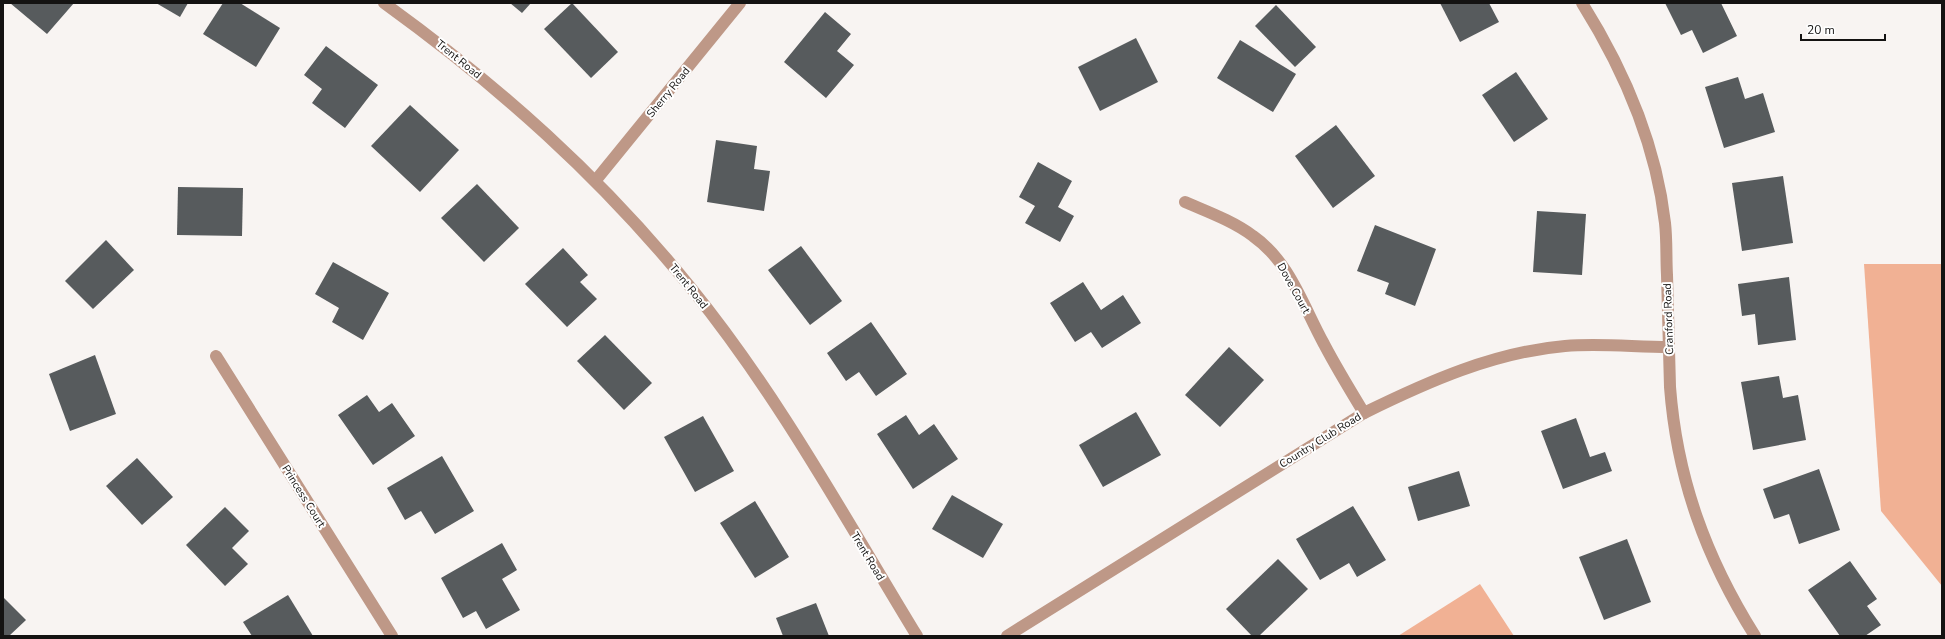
<svg xmlns="http://www.w3.org/2000/svg" width="1945" height="639" font-family="'Nunito Sans',sans-serif">
<style>
.green{fill:#f1b194}
.building{fill:#575b5d}
.lines{fill:none;stroke-linecap:round;stroke-linejoin:round}
.street{stroke:#be9887;stroke-width:12}
.labels{text-anchor:middle;stroke-width:4;stroke-linejoin:round;paint-order:stroke}
.street-label{font-size:11px;fill:#141312;stroke:#fff}
</style>
<rect width="100%" height="100%" fill="#f8f4f2"/>
<g class="green">
<path d="M1864 264H1942V586L1881 511Z"/>
<path d="M1480 584 1514 636H1398Z"/>
</g>
<g class="building">
<path d="M10 3H74L47 34Z"/>
<path d="M156 3H188L180 17Z"/>
<path d="M223 3H240L280 28 256 67 203 34Z"/>
<path d="M510 3H531L522 13Z"/>
<path d="M572 3 618 52 591 78 544 29Z"/>
<path d="M1440 3H1489L1499 22 1460 42Z"/>
<path d="M1665 3H1721L1737 36 1703 53 1692 30 1681 35Z"/>
<path d="M1276 5 1316 47 1295 67 1255 26Z"/>
<path d="M825 12 851 34 837 51 854 65 826 98 784 62Z"/>
<path d="M1136 38 1158 82 1100 111 1078 67Z"/>
<path d="M1240 40 1296 74 1273 112 1217 78Z"/>
<path d="M326 46 378 85 345 128 312 103 322 89 304 75Z"/>
<path d="M1516 72 1548 119 1514 142 1482 95Z"/>
<path d="M1738 77 1745 99 1763 93 1775 132 1724 148 1705 87Z"/>
<path d="M410 105 459 150 420 192 371 146Z"/>
<path d="M1336 125 1375 176 1333 208 1295 156Z"/>
<path d="M716 140 757 146 754 169 770 171 764 211 707 202Z"/>
<path d="M1038 162 1072 181 1058 207 1074 216 1060 242 1025 223 1035 206 1019 197Z"/>
<path d="M1783 176 1793 243 1742 251 1732 183Z"/>
<path d="M477 184 519 228 484 262 441 218Z"/>
<path d="M178 187 243 188 242 236 177 235Z"/>
<path d="M1537 211 1586 214 1582 275 1533 272Z"/>
<path d="M1375 225 1436 249 1415 306 1385 294 1389 283 1357 271Z"/>
<path d="M106 240 134 270 93 309 65 281Z"/>
<path d="M801 246 842 301 810 325 768 270Z"/>
<path d="M563 248 588 275 580 282 597 299 567 327 525 284Z"/>
<path d="M333 262 389 293 363 340 332 322 339 308 315 294Z"/>
<path d="M1789 277 1796 340 1758 345 1755 314 1742 316 1738 284Z"/>
<path d="M1083 282 1101 310 1123 295 1141 323 1102 348 1091 332 1075 342 1050 303Z"/>
<path d="M871 322 907 374 876 396 859 372 846 381 827 353Z"/>
<path d="M605 335 652 383 624 410 577 361Z"/>
<path d="M1229 347 1264 380 1220 427 1185 395Z"/>
<path d="M95 355 116 414 70 431 49 374Z"/>
<path d="M1779 376 1783 398 1798 395 1806 440 1753 450 1741 382Z"/>
<path d="M367 395 379 412 392 403 415 436 373 465 338 415Z"/>
<path d="M1136 412 1161 455 1103 487 1079 445Z"/>
<path d="M906 415 919 435 934 424 958 459 913 489 877 434Z"/>
<path d="M703 416 734 471 695 492 664 437Z"/>
<path d="M1576 418 1590 457 1605 452 1612 471 1563 489 1541 431Z"/>
<path d="M442 456 474 511 435 534 421 511 405 520 387 488Z"/>
<path d="M137 458 173 497 142 525 106 486Z"/>
<path d="M1819 469 1840 530 1799 544 1789 514 1774 519 1763 489Z"/>
<path d="M1459 471 1470 506 1418 521 1408 487Z"/>
<path d="M952 495 1003 524 983 558 932 529Z"/>
<path d="M755 501 789 557 755 578 720 523Z"/>
<path d="M1353 506 1386 560 1357 577 1349 563 1320 580 1296 539Z"/>
<path d="M225 507 249 531 232 548 248 564 225 586 186 545Z"/>
<path d="M1627 539 1651 602 1604 620 1579 557Z"/>
<path d="M502 543 517 570 502 579 520 610 486 629 476 611 463 618 441 578Z"/>
<path d="M1278 559 1308 589 1259 636H1252L1226 609Z"/>
<path d="M1850 561 1877 599 1867 606 1881 625 1865 636H1840L1808 590Z"/>
<path d="M288 595 313 636H252L243 622Z"/>
<path d="M3 597 26 620 9 636H3Z"/>
<path d="M816 603 829 636H783L776 618Z"/>
</g>
<g class="lines">
<g class="street">
<path d="M384 3C500 87 600 176 691 288 778 395 845 518 917 636"/>
<path d="M1582 3C1624 70 1656 144 1665 223 1667 240 1666 258 1667 275 1668 312 1669 350 1670 387 1677 479 1706 558 1755 636"/>
<path d="M596 180 740 3"/>
<path d="M1185 202C1208 212 1233 221 1253 236 1290 262 1303 306 1324 344 1336 367 1350 390 1364 413"/>
<path d="M216 356 392 636"/>
<path d="M1007 636 1364 413C1427 382 1494 352 1565 346 1599 343 1635 347 1669 347"/>
</g>
</g>
<g class="labels">
<g class="street-label">
<text transform="translate(459 59) rotate(39)" y="4">Trent Road</text>
<text transform="translate(668 92) rotate(-51)" y="4">Sherry Road</text>
<text transform="translate(689 286) rotate(51)" y="4">Trent Road</text>
<text transform="translate(1294 288) rotate(61)" y="4">Dove Court</text>
<text transform="translate(1668 319) rotate(-92)" y="4">Cranford Road</text>
<text transform="translate(1320 440) rotate(-32)" y="4">Country Club Road</text>
<text transform="translate(304 496) rotate(58)" y="4">Princess Court</text>
<text transform="translate(868 556) rotate(59)" y="4">Trent Road</text>
</g>
</g>
<rect width="1945" height="639" fill="none" stroke="#141312" stroke-width="8"/>
<path d="M1801 34v6h84v-6" fill="none" stroke="#141312" stroke-width="2"/>
<text x="1807" y="34" font-size="12" fill="#141312" stroke="#ffffff" stroke-width="3" paint-order="stroke">20 m</text>
</svg>
